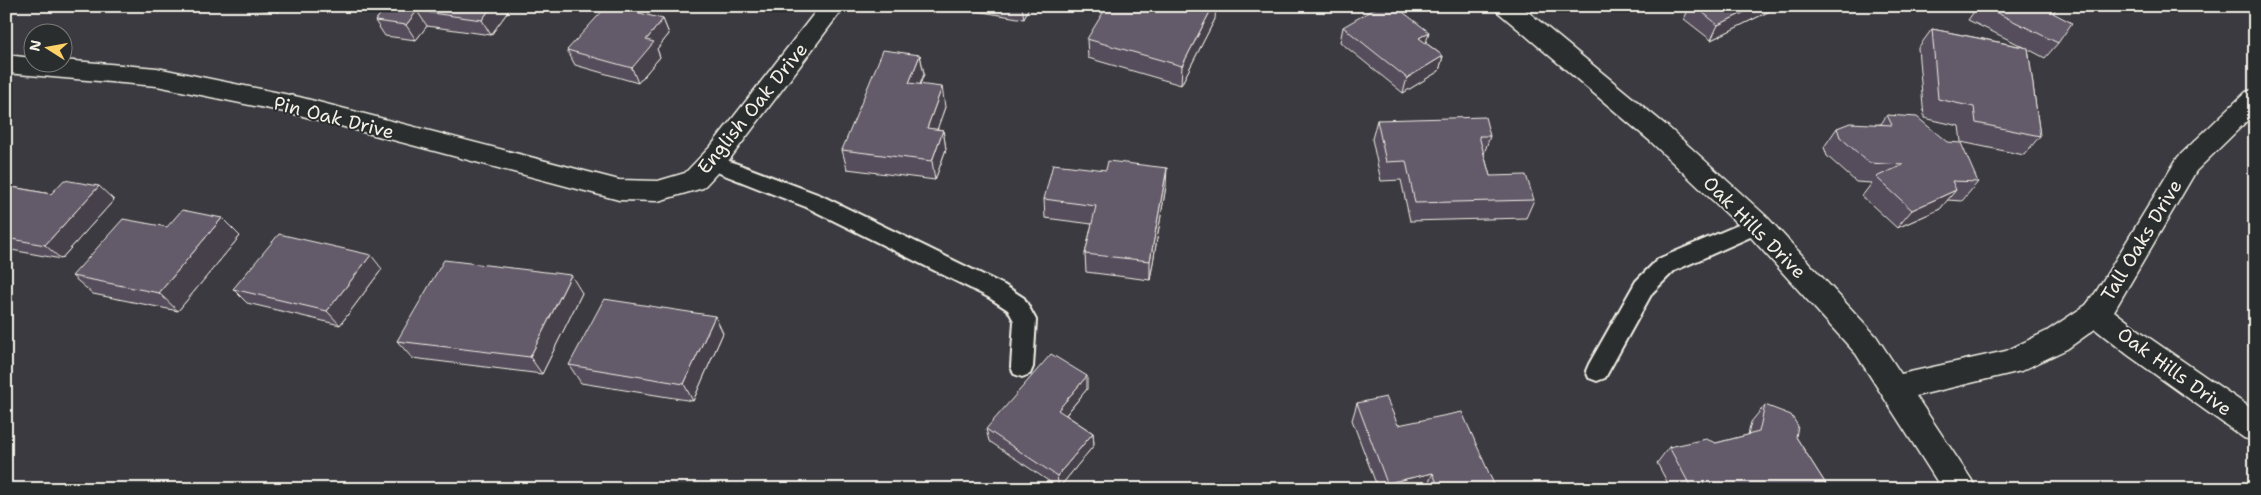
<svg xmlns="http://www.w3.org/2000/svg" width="2261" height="495" font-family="'Shantell Sans',sans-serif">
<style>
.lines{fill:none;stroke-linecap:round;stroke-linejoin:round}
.service-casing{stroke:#f4f1e8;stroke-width:4}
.minor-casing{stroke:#f4f1e8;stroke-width:3}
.service{fill:#2a2d2e;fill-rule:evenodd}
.minor{fill:#2a2d2e;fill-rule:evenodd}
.wall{fill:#554d5b;stroke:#f4f1e8}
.shaded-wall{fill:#453f4a;stroke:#f4f1e8}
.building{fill:#635a6a;stroke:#f4f1e8}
.labels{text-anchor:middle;stroke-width:4;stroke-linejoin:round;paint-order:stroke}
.street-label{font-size:19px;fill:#f4f1e8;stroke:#2a2d2e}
</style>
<rect width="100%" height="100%" fill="#3b3a40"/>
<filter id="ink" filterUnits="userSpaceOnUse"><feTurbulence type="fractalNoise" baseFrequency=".02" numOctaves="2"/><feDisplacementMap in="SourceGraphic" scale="10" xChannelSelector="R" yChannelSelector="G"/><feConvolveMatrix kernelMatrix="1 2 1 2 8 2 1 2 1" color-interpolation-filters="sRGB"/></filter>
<g filter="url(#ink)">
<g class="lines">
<g class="service-casing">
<g id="service">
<path d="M711 154 820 195 1004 285 1024 298 1036 320 1033 367 1030 374 1022 377 1014 374 1011 367 1014 321 1008 310 988 297 806 207 704 167 701 162 704 157Z"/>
<path d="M1757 217 1764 219 1767 225 1764 231 1674 271 1652 293 1605 378 1597 381 1589 378 1586 371 1589 364 1636 281 1658 259Z"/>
</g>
</g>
<g class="minor-casing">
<g id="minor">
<path d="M820 6H845L729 160 703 188 658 201 619 200 299 115 157 86 6 73V55L32 58V62H62V60L157 68 299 97 619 180 658 181 685 173 711 146Z"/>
<path d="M1494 6H1521L1668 127 1767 217 1876 336 1901 374 2006 351 2047 331 2086 305 2096 292 2178 157 2246 92 2255 89V113L2196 171 2114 311 2148 337 2255 411V441L2244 438 2128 355 2095 329 2067 349 2021 371 1916 396 1971 479 1976 489H1942L1856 354 1747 233 1650 141 1498 12Z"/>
</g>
</g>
<use href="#service" class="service"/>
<use href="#minor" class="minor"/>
</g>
<g class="wall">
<path d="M227 6H284L279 12Z"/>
<path d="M387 6H512L491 35 427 26 416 40 385 36 375 21Z"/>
<path d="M946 6H1029L1024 19Z"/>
<path d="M1690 6H1780L1711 40 1684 19Z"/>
<path d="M1978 6H2058L2053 13 2058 43 2045 58 2028 49 2040 136 2024 155 1961 142 1959 126 1924 118 1918 48 1932 29 2024 47 1968 20Z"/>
<path d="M663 19 669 34 657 49 660 57 638 83 575 65 567 50Z"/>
<path d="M1215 19 1181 85 1088 58 1087 39Z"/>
<path d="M1343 27 1426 43 1443 56 1439 71 1403 93 1340 42Z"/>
<path d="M920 55 924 74 920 84 945 107 937 129 943 130 946 149 935 180 847 169 842 150Z"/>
<path d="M1887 115 1978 182 1962 201 1947 200 1940 209 1897 228 1862 196 1872 183 1856 182 1827 156 1824 147 1837 128 1881 124Z"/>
<path d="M1377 120 1490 136 1484 154 1490 176 1534 200 1526 218 1410 221 1401 180 1381 181 1372 139Z"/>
<path d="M6 186 51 194 114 200 61 259 6 249Z"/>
<path d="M1166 186 1150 280 1086 272 1085 254 1092 224 1045 218 1044 199Z"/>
<path d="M222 218 240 236 178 311 93 294 72 276Z"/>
<path d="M382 269 340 325 247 303 233 289Z"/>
<path d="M582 293 542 374 412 358 397 341Z"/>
<path d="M723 333 693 401 581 383 569 365Z"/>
<path d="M1087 389 1066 415 1093 433 1094 445 1059 488 989 441 986 429Z"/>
<path d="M1357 403 1398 425 1496 489H1378L1352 420Z"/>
<path d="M1765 405 1796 437 1829 489H1671L1657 463 1669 447 1716 443 1748 435 1751 422Z"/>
</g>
<g class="shaded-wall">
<path d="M275 6H284L279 12Z"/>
<path d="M492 6H512L491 35 482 20Z"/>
<path d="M1022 6H1029L1024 19Z"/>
<path d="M1213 6H1216L1215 19 1181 85 1182 66Z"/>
<path d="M1757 6H1780L1711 40 1718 25Z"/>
<path d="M417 11 427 26 416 40 406 25Z"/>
<path d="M663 19 669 34 657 49 660 57 638 83 632 68 646 40Z"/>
<path d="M1429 32 1425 47 1419 38Z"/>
<path d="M920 55 924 74 913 103 909 83Z"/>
<path d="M1443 56 1439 71 1403 93 1407 78Z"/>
<path d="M942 87 945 107 931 147 927 128Z"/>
<path d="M943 130 946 149 935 180 932 161Z"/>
<path d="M1167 168 1166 186 1150 280V261Z"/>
<path d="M99 186 114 200 61 259 45 245Z"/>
<path d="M1956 190 1940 209 1897 228 1912 210Z"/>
<path d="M222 218 240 236 178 311 159 293Z"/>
<path d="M371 255 382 269 340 325 327 311Z"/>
<path d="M571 275 582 293 542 374 530 357Z"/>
<path d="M715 316 723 333 693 401 684 384Z"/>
<path d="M1087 376V389L1059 423 1058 410Z"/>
<path d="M1093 433 1094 445 1059 488 1057 476Z"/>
<path d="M1433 473 1426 488 1385 489 1387 483Z"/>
</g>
<g class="building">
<path d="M387 6H492L482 20 417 11 406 25 375 21Z"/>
<path d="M607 6H612L663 19 646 40 654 42 632 68 567 50Z"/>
<path d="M1107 6H1213L1182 66 1087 39Z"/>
<path d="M1379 6H1395L1429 32 1419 38 1443 56 1407 78 1343 27Z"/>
<path d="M1695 6H1757L1718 25Z"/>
<path d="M1983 6H2058L2053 13 2072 23 2058 43Z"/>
<path d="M1932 29 2028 48 2040 136 1976 123 1974 107 1938 99Z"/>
<path d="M883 50 920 55 909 83 942 87 927 128 943 130 932 161 842 150Z"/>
<path d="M1887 115 1917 117 1947 142 1961 143 1978 182 1952 181 1956 190 1912 210 1876 177 1903 165 1869 163 1840 137 1837 128 1850 123 1892 125Z"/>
<path d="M1485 117 1490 136H1479L1490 176 1526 175 1534 200 1415 203 1406 161 1386 162 1377 120Z"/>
<path d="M1108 161 1167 168 1150 261 1085 254 1096 206 1044 199 1053 164 1106 170Z"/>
<path d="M64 180 99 186 45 245 6 238V186L51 194Z"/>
<path d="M182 210 222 218 159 293 72 276 123 219 167 227Z"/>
<path d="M279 234 371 255 327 311 233 289Z"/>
<path d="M444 260 571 275 530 357 397 341Z"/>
<path d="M604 299 715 316 684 384 569 365Z"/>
<path d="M1051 354 1087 376 1058 410 1093 433 1057 476 986 429Z"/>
<path d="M1386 397 1398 425 1462 412 1496 489H1439L1433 473 1387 483 1357 403Z"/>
<path d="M1765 405 1791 415 1798 426 1796 437 1829 489H1692L1669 447 1706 439 1716 443 1759 432Z"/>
</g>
</g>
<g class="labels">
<g class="street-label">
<text transform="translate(752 108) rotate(-51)" y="7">English Oak Drive</text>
<text transform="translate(334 117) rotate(14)" y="7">Pin Oak Drive</text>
<text transform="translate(1755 227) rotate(45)" y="7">Oak Hills Drive</text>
<text transform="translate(2141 240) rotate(-59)" y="7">Tall Oaks Drive</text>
<text transform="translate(2175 371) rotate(36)" y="7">Oak Hills Drive</text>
</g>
</g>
<rect width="2261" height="495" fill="none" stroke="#2a2d2e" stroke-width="25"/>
<rect x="12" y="12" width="2236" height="470" fill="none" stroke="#f4f1e8" stroke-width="2" filter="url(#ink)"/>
<g transform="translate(48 48) rotate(281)"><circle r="24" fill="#2a2d2e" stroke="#7b7b78"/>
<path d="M0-4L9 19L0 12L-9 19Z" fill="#ffd166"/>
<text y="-8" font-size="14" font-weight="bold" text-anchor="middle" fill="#f4f1e8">N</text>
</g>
</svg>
